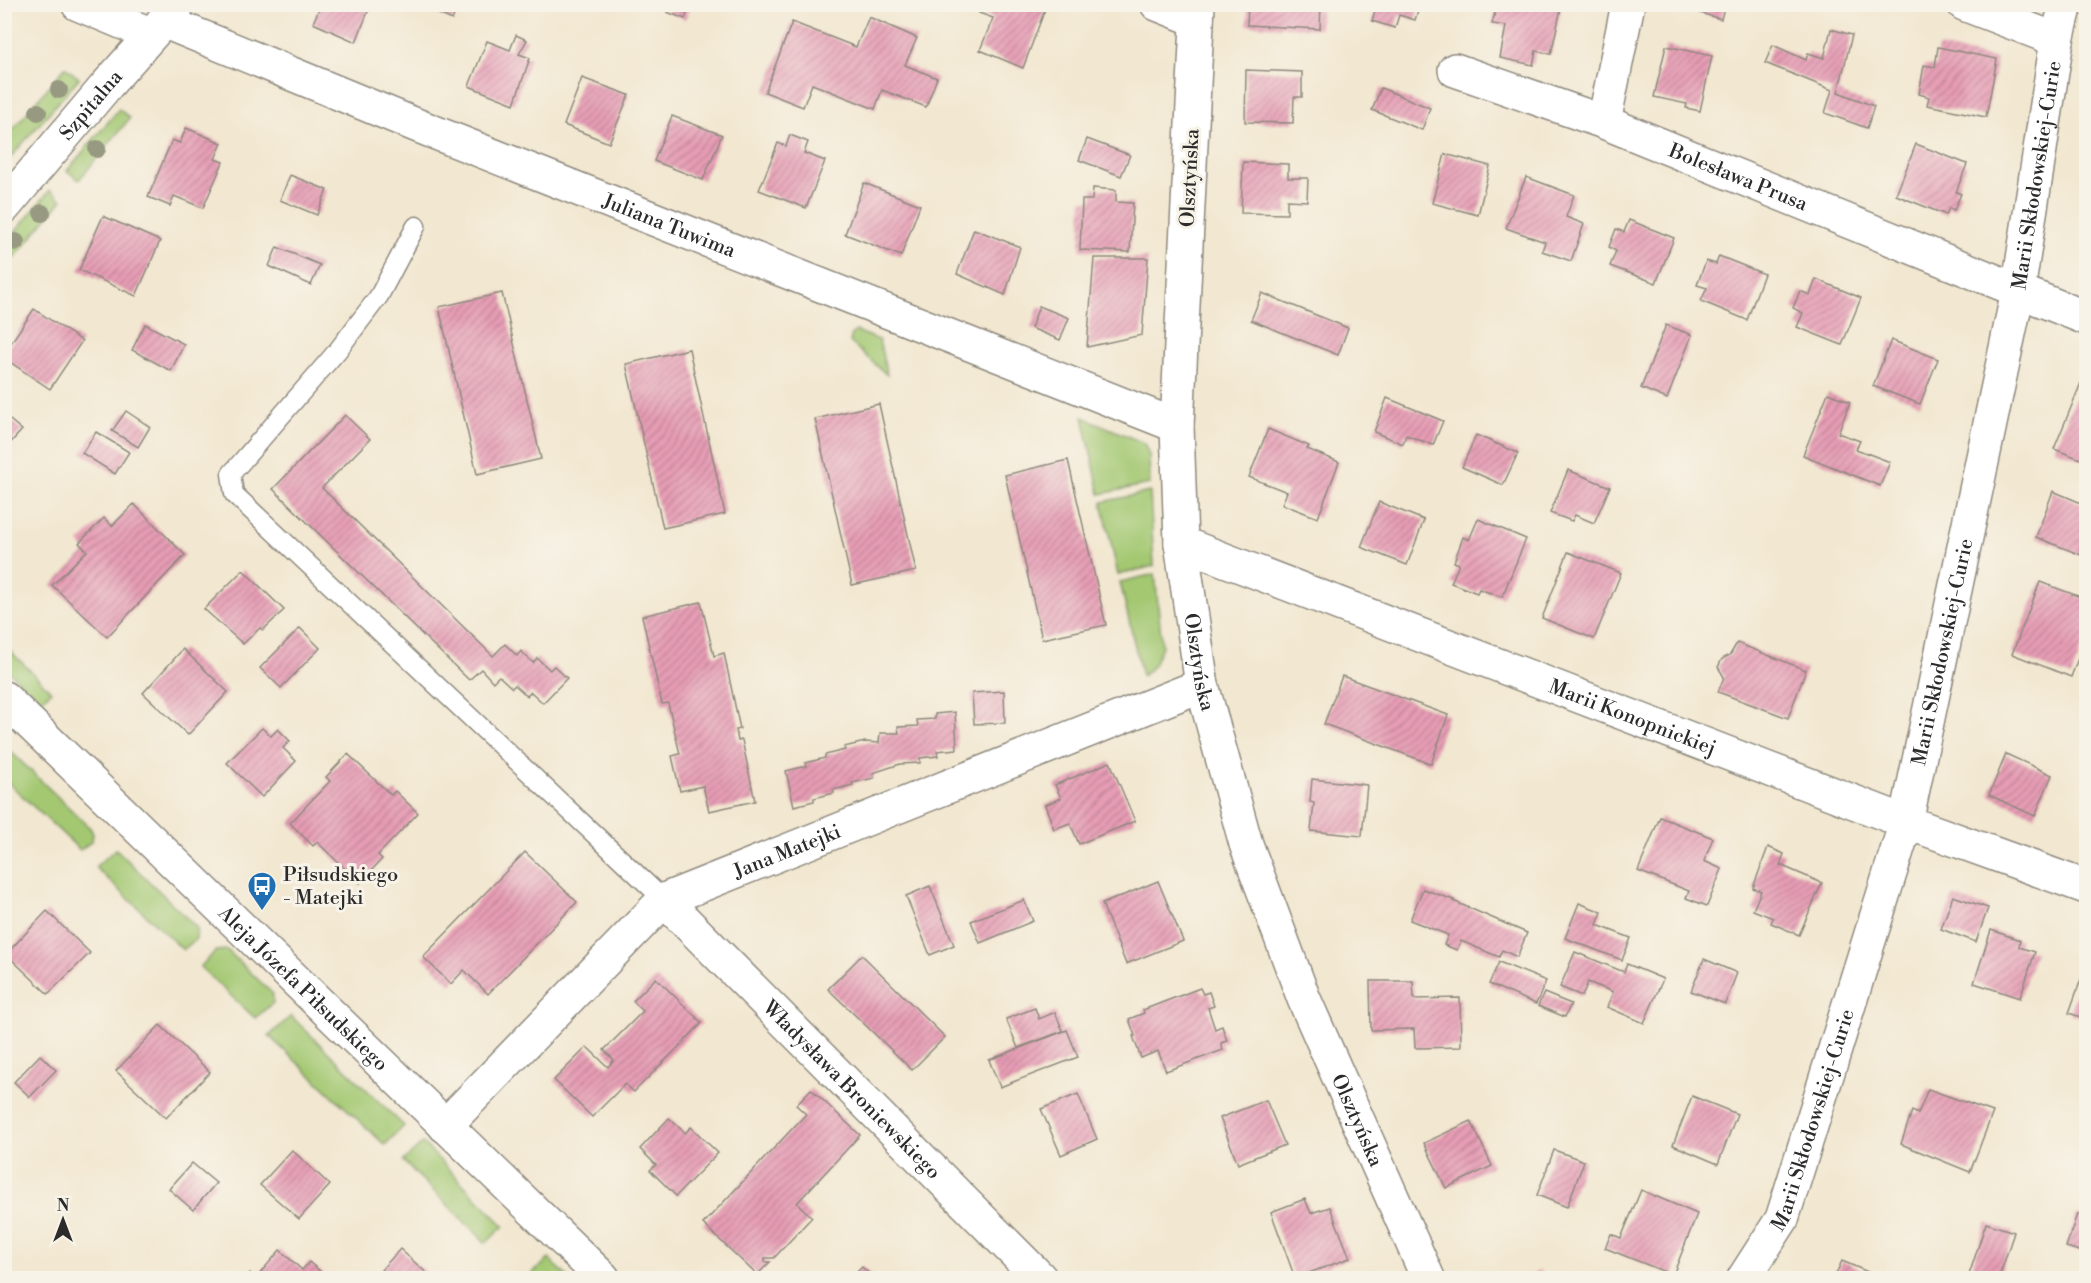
<svg xmlns="http://www.w3.org/2000/svg" width="2091" height="1283" font-family="'Libre Bodoni',serif">
<style>
.grass{fill:#a3c871;stroke:#677a4e;stroke-width:1.5}
.building{fill:url(#building-hatch)}
.lines{fill:none;stroke-linecap:round;stroke-linejoin:round}
.service-casing{stroke:#8e897e;stroke-width:21}
.minor-casing{stroke:#8e897e;stroke-width:36}
.secondary-casing{stroke:#8e897e;stroke-width:36}
.service{stroke:#fff;stroke-width:18}
.minor{stroke:#fff;stroke-width:33}
.secondary{stroke:#fff;stroke-width:33}
.tree{fill:#989981}
.labels{text-anchor:middle;stroke-width:6;stroke-linejoin:round;paint-order:stroke}
.street-label{font-size:20px;fill:#2b2b2b;stroke:#f7f3e8}
.poi-label{font-size:20px;fill:#2b2b2b;stroke:#f7f3e8;text-anchor:start}
</style>
<defs>
<pattern id="building-hatch" width="6" height="6" patternUnits="userSpaceOnUse" patternTransform="scale(1.5)"><rect width="6" height="6" fill="#e79db5"/><path d="M-1 1l2-2M0 6l6-6M5 7l2-2" fill="none" stroke="#bb8093"/></pattern>
</defs>
<rect width="100%" height="100%" fill="#f7f3e8"/>
<filter id="ink" filterUnits="userSpaceOnUse"><feTurbulence type="fractalNoise" baseFrequency=".0167" numOctaves="2"/><feDisplacementMap in="SourceGraphic" scale="12" xChannelSelector="R" yChannelSelector="G"/><feConvolveMatrix kernelMatrix="1 2 1 2 8 2 1 2 1" color-interpolation-filters="sRGB"/></filter>
<filter id="wash" filterUnits="userSpaceOnUse"><feTurbulence type="fractalNoise" baseFrequency=".008" numOctaves="4" result="noise"/><feDisplacementMap in="SourceGraphic" scale="24" xChannelSelector="R" yChannelSelector="G"/><feGaussianBlur stdDeviation="1.35" result="paint"/><feColorMatrix in="noise" values="0 0 0 0 0 0 0 0 0 0 0 0 0 0 0 0 0 1.4 0 .05"/><feComposite in="paint" operator="in"/></filter>
<g filter="url(#wash)">
<rect width="100%" height="100%" fill="#f2e7d0"/>
<g class="grass">
<path d="M65 67 79 78 5 164V139Z"/>
<path d="M119 109 130 118 79 180 67 171Z"/>
<path d="M50 190 62 200 10 263 5 258V244Z"/>
<path d="M856 331 879 340 887 375 850 342 852 334Z"/>
<path d="M1083 417 1144 443 1149 455 1150 484 1100 494Z"/>
<path d="M1150 492 1154 566 1118 575 1102 502Z"/>
<path d="M1155 574 1162 646 1154 665 1142 676 1120 582Z"/>
<path d="M5 646 51 691 41 701 5 668Z"/>
<path d="M5 746 91 829 93 834 92 841 80 850 5 780Z"/>
<path d="M116 849 197 928 196 939 183 950 95 867Z"/>
<path d="M227 950 273 994V1003L255 1018 200 967 216 951Z"/>
<path d="M291 1016 404 1126 385 1145 269 1036Z"/>
<path d="M423 1143 504 1226 486 1243 403 1161Z"/>
<path d="M549 1259 569 1278 528 1277Z"/>
</g>
<g id="blocks">
<g class="building">
<path d="M321 4H371L356 42 313 23Z"/>
<path d="M418 4H459L452 20Z"/>
<path d="M670 4H691L685 19 667 12Z"/>
<path d="M982 4H1047L1023 68 980 50 993 18 979 13Z"/>
<path d="M1248 4H1321L1320 29 1247 25Z"/>
<path d="M1369 4H1420L1415 20 1399 15 1395 28 1372 21 1376 7Z"/>
<path d="M1497 4H1562L1551 54 1536 51 1533 65 1500 58 1506 26 1492 24Z"/>
<path d="M1703 4H1725L1721 19 1700 13Z"/>
<path d="M869 17 917 38 905 65 937 78 926 107 882 90 875 109 812 84 803 107 765 92 792 22 856 47Z"/>
<path d="M1831 29 1852 35 1838 92 1874 106 1867 128 1825 113 1832 90 1765 63 1773 45 1806 60 1808 53 1824 58Z"/>
<path d="M516 35 527 40 519 54 530 58 514 104 469 86 487 41 510 50Z"/>
<path d="M1666 46 1712 56 1700 111 1686 108 1687 104 1654 97Z"/>
<path d="M1938 47 1997 59 1986 117 1927 105 1929 97 1919 94 1924 65 1935 67Z"/>
<path d="M1246 70 1302 72V97H1294L1293 123 1245 122Z"/>
<path d="M582 78 629 95 609 143 564 125Z"/>
<path d="M1381 88 1430 108 1422 130 1372 110Z"/>
<path d="M672 116 722 135 703 180 654 161Z"/>
<path d="M186 128 222 143 215 159 223 162 203 208 174 196 170 206 148 197 172 140 180 143Z"/>
<path d="M790 135 808 142 804 153 825 161 806 208 759 190 778 143 786 146Z"/>
<path d="M1087 139 1130 155 1121 176 1079 160Z"/>
<path d="M1916 144 1967 164 1956 192 1961 194 1954 210 1949 208 1946 215 1896 195Z"/>
<path d="M1445 154 1490 166 1478 215 1432 203Z"/>
<path d="M1243 162 1288 164V178H1308L1307 201 1287 200V214L1241 213Z"/>
<path d="M290 175 327 190 317 215 280 200Z"/>
<path d="M1526 177 1574 195 1566 217 1584 224 1571 261 1542 251 1545 242 1506 228Z"/>
<path d="M864 183 920 205 901 256 845 234Z"/>
<path d="M1093 188 1116 190V202L1133 203 1130 252 1080 250 1082 200H1092Z"/>
<path d="M103 216 160 241 136 296 79 270Z"/>
<path d="M1629 220 1674 238 1656 283 1610 266 1616 251 1609 247 1616 229 1624 232Z"/>
<path d="M974 229 1020 247 1005 295 957 274Z"/>
<path d="M277 247 320 265 311 285 269 266Z"/>
<path d="M1719 256 1764 274 1747 320 1701 301 1707 288 1697 285 1706 261 1716 264Z"/>
<path d="M1094 258H1148L1142 335 1087 347Z"/>
<path d="M1816 279 1861 298 1842 345 1797 327 1803 313 1793 308 1800 291 1810 295Z"/>
<path d="M502 293 541 459 477 474 439 307Z"/>
<path d="M1262 293 1348 328 1338 355 1251 320Z"/>
<path d="M1039 306 1069 318 1060 340 1031 328Z"/>
<path d="M34 309 82 341 50 389 4 358V353Z"/>
<path d="M145 324 184 344 171 371 132 350Z"/>
<path d="M1666 325 1692 335 1667 399 1641 388Z"/>
<path d="M1891 340 1938 359 1920 404 1873 386Z"/>
<path d="M689 349 725 514 663 528 626 364Z"/>
<path d="M2081 383 2086 385V461L2054 449Z"/>
<path d="M1828 393 1850 402 1838 433 1860 441 1856 449 1890 462 1880 486 1803 455Z"/>
<path d="M1387 398 1443 421 1433 445 1406 435 1403 444 1374 432Z"/>
<path d="M879 404 916 571 852 585 815 419Z"/>
<path d="M126 411 150 427 138 447 112 431Z"/>
<path d="M4 415 22 430 4 450Z"/>
<path d="M345 415 370 439 322 488 493 656 505 644 517 656 521 651 533 663 537 658 550 670 554 666 567 678 543 703 531 692 527 696 515 685 512 688 499 676 493 682 481 669 469 680 273 489Z"/>
<path d="M1268 429 1309 446 1307 449 1339 462 1318 518 1282 504 1287 492 1249 477Z"/>
<path d="M96 432 129 452 115 474 82 453Z"/>
<path d="M1476 435 1518 453 1503 485 1462 467Z"/>
<path d="M1068 460 1106 625 1042 639 1005 475Z"/>
<path d="M1568 470 1610 487 1594 523 1575 515 1572 521 1550 513Z"/>
<path d="M2053 491 2086 505V541L2081 555 2036 537Z"/>
<path d="M1379 502 1424 520 1407 565 1361 547Z"/>
<path d="M134 504 185 555 107 637 52 585 87 551 79 543 104 518 112 526Z"/>
<path d="M1478 519 1526 539 1502 597 1479 589 1477 593 1451 583 1459 564 1454 562 1463 537 1469 540Z"/>
<path d="M1568 552 1621 573 1594 639 1542 618Z"/>
<path d="M243 570 284 610 263 630 260 628 243 644 204 609Z"/>
<path d="M2040 582 2086 599V637L2071 677 2012 654Z"/>
<path d="M701 602 714 656 724 653 740 729 736 730 738 741 742 740 755 801 709 811 703 786 680 791 672 756 680 754 668 703 662 704 642 616Z"/>
<path d="M300 628 320 648 281 688 260 668Z"/>
<path d="M1737 643 1806 670 1788 718 1718 692 1724 677 1718 667 1722 659 1730 655Z"/>
<path d="M183 649 228 692 188 735 143 693Z"/>
<path d="M1342 676 1448 715 1431 764 1324 724Z"/>
<path d="M1004 691 1005 723 974 724 972 693Z"/>
<path d="M955 712 957 749 937 751 938 756 920 758V763L900 764 873 773 874 778 852 783 853 785 833 790 834 793 814 798V801L794 806 786 771 806 766 805 763 825 758V755L845 750 844 747 865 742 879 743 880 733H899L898 727 918 726 917 720 935 719V714Z"/>
<path d="M262 728 271 736 278 729 290 741 283 748 296 761 262 797 227 763Z"/>
<path d="M348 754 391 795 395 791 418 813 378 855 382 859 360 883 317 842 313 846 290 823 330 781 326 777Z"/>
<path d="M2006 754 2052 775 2035 816 1989 795Z"/>
<path d="M1110 762 1135 821 1079 844 1070 823 1054 829 1045 805 1061 798 1055 785Z"/>
<path d="M1312 779 1367 785 1362 836 1311 831 1314 803 1310 802Z"/>
<path d="M1660 817 1713 838 1704 861 1722 869 1707 906 1686 898 1689 891 1638 871Z"/>
<path d="M1768 847 1784 854 1780 865 1822 883 1799 935 1771 923 1773 918 1753 910 1761 891 1753 888Z"/>
<path d="M525 852 577 902 488 994 464 970 451 984 423 957Z"/>
<path d="M1158 881 1183 941 1126 964 1102 904Z"/>
<path d="M930 886 954 945 930 955 906 896Z"/>
<path d="M1423 889 1454 900 1453 901 1527 933 1517 957 1502 950 1499 957 1461 941 1457 950 1444 945 1448 935 1410 920Z"/>
<path d="M1953 896 1988 908 1976 942 1941 929Z"/>
<path d="M1024 900 1033 921 980 943 971 921Z"/>
<path d="M1579 903 1602 912 1597 925 1631 938 1622 960 1565 938Z"/>
<path d="M47 911 90 953 48 994 6 954Z"/>
<path d="M1991 930 2020 940 2019 947 2035 952 2020 998 1974 983Z"/>
<path d="M1575 952 1624 972 1627 964 1663 979 1644 1023 1607 1007 1613 992 1588 982 1582 996 1560 987Z"/>
<path d="M862 955 945 1037 912 1070 828 989Z"/>
<path d="M1704 959 1737 973 1725 1004 1691 991Z"/>
<path d="M1499 962 1546 981 1536 1004 1489 984Z"/>
<path d="M2086 965V1019L2069 1013Z"/>
<path d="M656 978 702 1023 634 1092 625 1084 592 1117 554 1080 587 1047 608 1067 614 1060 604 1050 643 1011 633 1001Z"/>
<path d="M1370 981H1413L1414 999 1460 998 1461 1047 1415 1048 1414 1029 1371 1030Z"/>
<path d="M1200 988 1203 994 1209 992 1214 1006 1208 1008 1215 1029 1222 1026 1227 1041 1221 1043 1223 1050 1166 1071 1158 1051 1141 1058 1133 1036H1135L1129 1019 1144 1013 1143 1010Z"/>
<path d="M1544 993 1571 1004 1565 1017 1538 1006Z"/>
<path d="M1035 1008 1039 1019 1055 1012 1063 1031 1018 1048 1006 1019Z"/>
<path d="M160 1025 210 1072 166 1118 116 1071Z"/>
<path d="M1067 1030 1078 1057 1000 1087 989 1060Z"/>
<path d="M40 1055 56 1070 30 1097 14 1082Z"/>
<path d="M811 1089 860 1135 797 1203 812 1217 774 1258H765V1262H770L757 1275 703 1224 806 1114 796 1105Z"/>
<path d="M1928 1089 1993 1112 1970 1172 1901 1144 1912 1111 1918 1114Z"/>
<path d="M1078 1094 1097 1139 1061 1155 1041 1109Z"/>
<path d="M1692 1096 1737 1114 1718 1164 1673 1145Z"/>
<path d="M1266 1100 1285 1145 1238 1164 1220 1118Z"/>
<path d="M669 1118 685 1133 691 1127 718 1153 676 1196 650 1170 656 1165 640 1149Z"/>
<path d="M1471 1121 1492 1166 1446 1188 1424 1143Z"/>
<path d="M292 1150 330 1185 299 1219 260 1185Z"/>
<path d="M1554 1150 1584 1161 1567 1207 1537 1195Z"/>
<path d="M192 1163 216 1183 193 1210 169 1189Z"/>
<path d="M1641 1190 1697 1214 1673 1275 1605 1248 1611 1234 1621 1238Z"/>
<path d="M1305 1199 1311 1213 1330 1207 1350 1258 1295 1278 1271 1212Z"/>
<path d="M2077 1214 2086 1217V1253L2066 1247Z"/>
<path d="M1986 1223 2014 1232 1999 1278H1968Z"/>
<path d="M400 1249 432 1278H374Z"/>
<path d="M280 1250 302 1270 309 1262 328 1278H245L250 1273 256 1278Z"/>
<path d="M1842 1261 1882 1278H1834Z"/>
<path d="M862 1267 874 1278H851Z"/>
<path d="M1540 1271 1543 1278H1524Z"/>
</g>
</g>
</g>
<g filter="url(#ink)">
<use href="#blocks" fill-opacity="0" stroke="#8e897e" stroke-width="1.5"/>
<g class="lines">
<g class="service-casing">
<path id="service" d="M416 226 379 296 338 350 231 474 234 494 664 900"/>
</g>
<g class="minor-casing">
<g id="minor">
<path d="M78 4 150 34"/>
<path d="M1157 4 1197 20"/>
<path id="s1" d="M1198 4 1177 426 1181 543 1202 685 1246 844 1304 999 1428 1278"/>
<path d="M1964 4 2057 40"/>
<path id="s2" d="M163 21 416 125 1177 426"/>
<path id="s3" d="M1455 70 1604 122 2086 318"/>
<path d="M1604 122 1628 4"/>
<path id="s4" d="M4 207 107 85 177 6"/>
<path id="s5" d="M1181 543 1906 822 2086 887"/>
<path id="s6" d="M664 900 1040 1278"/>
<path id="s7" d="M445 1126 664 900 1202 685"/>
<path id="s8" d="M1744 1278 1782 1219 1906 822 2018 291 2057 40 2066 4"/>
</g>
</g>
<g class="secondary-casing">
<g id="secondary">
<path id="s9" d="M4 698 603 1278"/>
</g>
</g>
<use href="#service" class="service"/>
<use href="#minor" class="minor"/>
<use href="#secondary" class="secondary"/>
</g>
<g class="tree">
<circle cx="59" cy="90" r="9"/>
<circle cx="38" cy="112" r="9"/>
<circle cx="97" cy="149" r="9"/>
<circle cx="42" cy="213" r="9"/>
<circle cx="16" cy="242" r="9"/>
</g>
</g>
<defs>
<g id="bus-pin" transform="scale(1.5)"><path d="M0 17L-7.5 6A9.5 9.5 0 1 1 7.5 6Z" fill="#1f6fb2" stroke="#f7f3e8"/><path d="M-5-6H5V4H4V6H2V4H-2V6H-4V4H-5ZM-3.5-4V0h7V-4ZM-3.5 1.2v1.5H-2V1.2ZM2 1.2v1.5H3.5V1.2Z" fill="#fff"/></g>
</defs>
<g fill-rule="evenodd">
<use href="#bus-pin" x="262" y="886"/>
</g>
<g class="labels">
<g class="street-label">
<text dy="7" stroke="none"><textPath href="#s4" startOffset="134">Szpitalna</textPath></text>
<text dy="7" stroke="none"><textPath href="#s8" startOffset="1146">Marii Skłodowskiej-Curie</textPath></text>
<text dy="7" stroke="none"><textPath href="#s3" startOffset="303">Bolesława Prusa</textPath></text>
<text transform="translate(1189 178) rotate(-87)" y="7">Olsztyńska</text>
<text dy="7" stroke="none"><textPath href="#s2" startOffset="546">Juliana Tuwima</textPath></text>
<text dy="7" stroke="none"><textPath href="#s8" startOffset="660">Marii Skłodowskiej-Curie</textPath></text>
<text dy="7" stroke="none"><textPath href="#s1" startOffset="660">Olsztyńska</textPath></text>
<text dy="7" stroke="none"><textPath href="#s5" startOffset="484">Marii Konopnickiej</textPath></text>
<text dy="7" stroke="none"><textPath href="#s7" startOffset="447">Jana Matejki</textPath></text>
<text dy="7" stroke="none"><textPath href="#s9" startOffset="417">Aleja Józefa Piłsudskiego</textPath></text>
<text dy="7" stroke="none"><textPath href="#s6" startOffset="267">Władysława Broniewskiego</textPath></text>
<text dy="7" stroke="none"><textPath href="#s8" startOffset="174">Marii Skłodowskiej-Curie</textPath></text>
<text dy="7" stroke="none"><textPath href="#s1" startOffset="1146">Olsztyńska</textPath></text>
</g>
<g class="poi-label">
<text x="283" y="881">Piłsudskiego<tspan x="283" dy="23">- Matejki</tspan></text>
</g>
</g>
<rect width="2091" height="1283" fill="none" stroke="#f7f3e8" stroke-width="24"/>
<g transform="translate(63 1220)" stroke="#f7f3e8" stroke-width="4.5" paint-order="stroke">
<path d="M0-4.5L10 22L0 15L-10 22Z" fill="#2b2b2b"/>
<text y="-9" font-size="16" font-weight="bold" text-anchor="middle" fill="#2b2b2b">N</text>
</g>
</svg>
